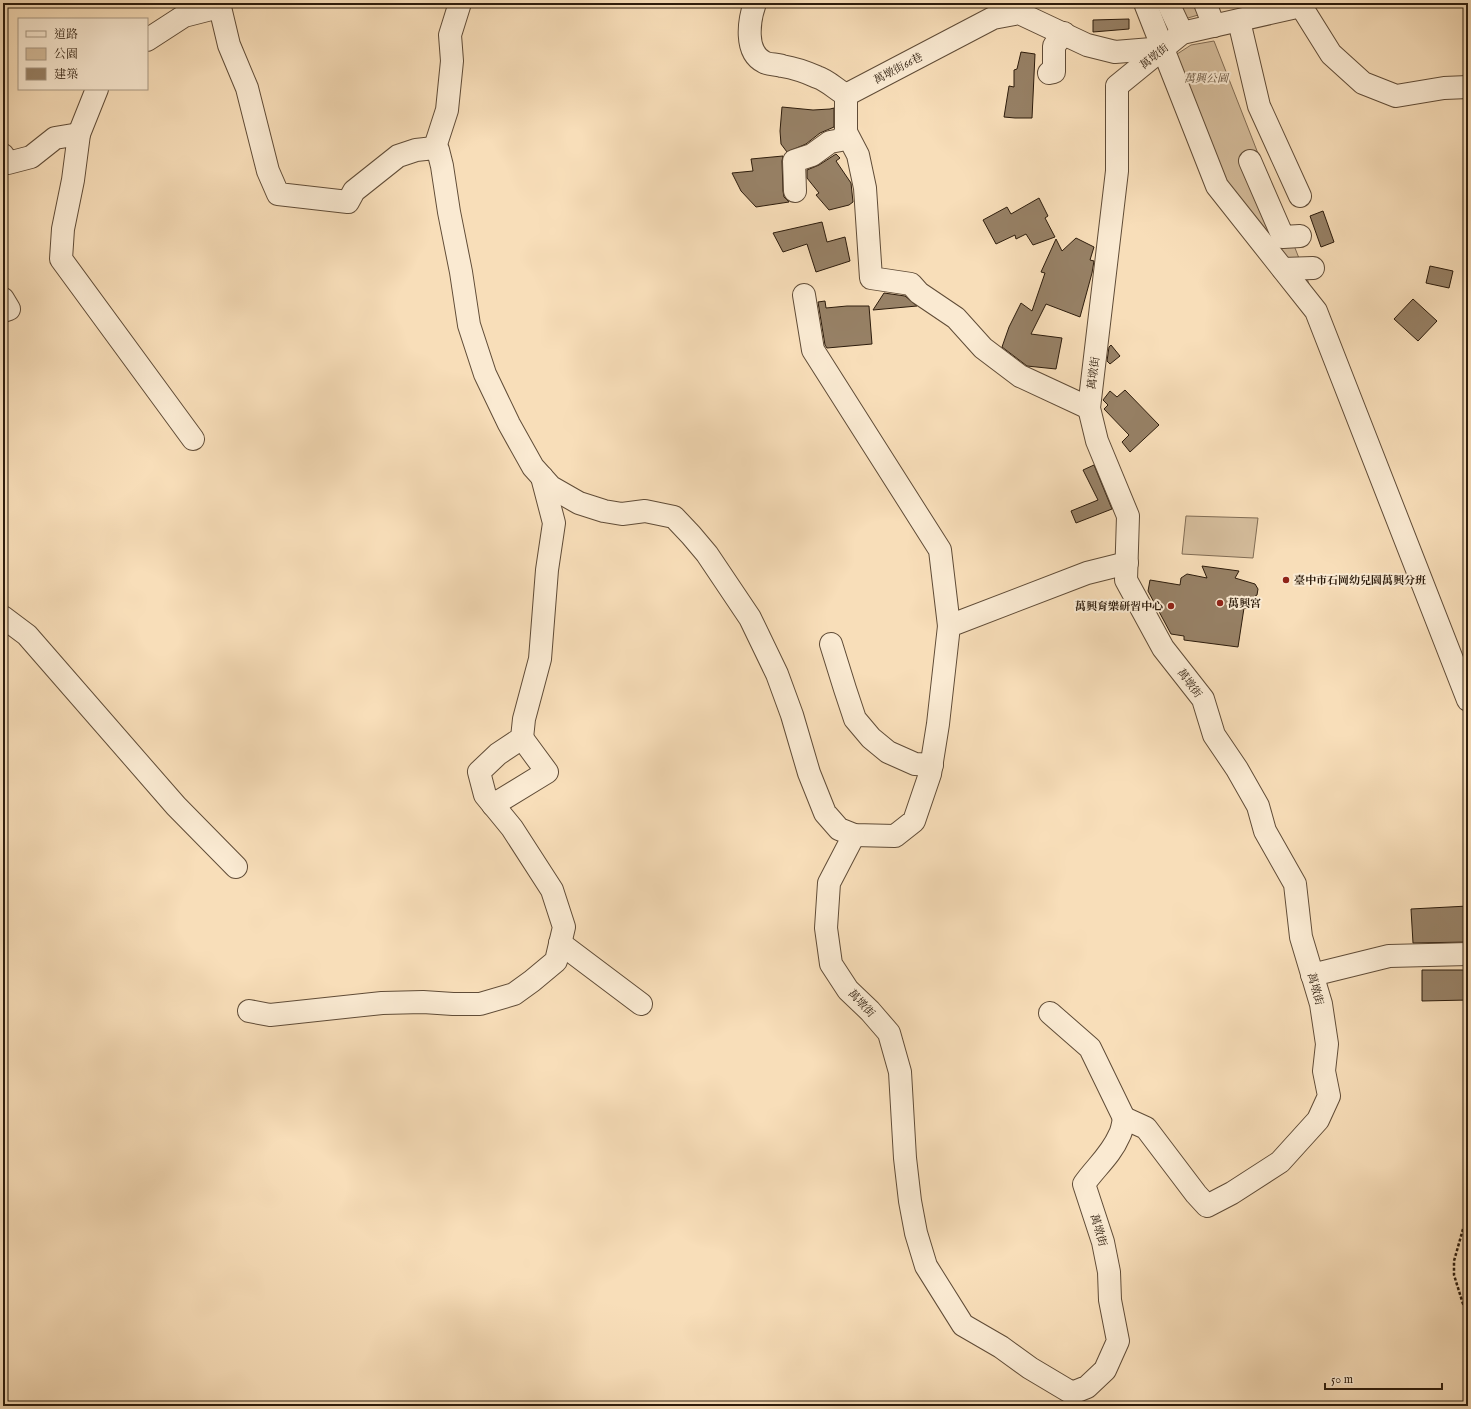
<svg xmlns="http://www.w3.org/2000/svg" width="1471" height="1409" font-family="'IM FELL English','Noto Serif TC',serif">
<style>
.green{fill:#d5bd9c;stroke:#816c54}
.building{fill:#978166;stroke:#2d1c0c}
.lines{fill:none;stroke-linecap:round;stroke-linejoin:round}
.minor-casing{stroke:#604c37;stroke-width:24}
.path{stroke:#2d1c0c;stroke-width:2.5;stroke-dasharray:3 2;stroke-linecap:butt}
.minor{stroke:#faead2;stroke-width:22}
.poi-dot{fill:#8f2418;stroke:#faead2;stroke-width:1.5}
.labels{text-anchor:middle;stroke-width:4;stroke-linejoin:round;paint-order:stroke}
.street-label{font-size:11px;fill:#2d1c0c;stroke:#faead2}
.park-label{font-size:11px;font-style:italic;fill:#5f4c37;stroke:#faead2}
.poi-label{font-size:11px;font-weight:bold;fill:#2d1c0c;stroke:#faead2;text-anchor:start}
</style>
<rect width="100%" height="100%" fill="#f8deb9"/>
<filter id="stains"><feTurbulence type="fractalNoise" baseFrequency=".005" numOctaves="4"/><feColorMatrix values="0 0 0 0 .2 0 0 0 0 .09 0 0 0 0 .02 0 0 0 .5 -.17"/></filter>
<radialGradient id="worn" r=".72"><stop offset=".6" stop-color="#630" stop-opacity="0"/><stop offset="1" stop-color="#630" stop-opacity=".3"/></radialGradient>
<g class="green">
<path d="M1155 3H1201L1205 13 1164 25Z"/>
<path d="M1214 41 1313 294 1224 184 1174 56 1191 45Z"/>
<path d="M1186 516 1258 518 1253 558 1182 554Z"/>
</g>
<g class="building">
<path d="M1129 19V29L1093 32V20Z"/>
<path d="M1021 52 1035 54 1032 118H1015L1004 117 1009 86 1014 87V70L1017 69Z"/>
<path d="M782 107 813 110 830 109 834 108V127L820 133 806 144 787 152 781 144 780 131Z"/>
<path d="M836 154 840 158 836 161 851 183 853 202 849 205 829 210 816 195 819 193 807 178V170L819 165Z"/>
<path d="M783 156 782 161 783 191 784 197 789 202 756 207 741 191 732 173 753 171 751 159Z"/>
<path d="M1039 198 1048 216 1045 218 1055 237 1033 245 1026 234 1016 239 1015 235 996 244 983 220 1007 207 1011 214Z"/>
<path d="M1323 211 1334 242 1321 247 1310 216Z"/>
<path d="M822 222 827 242 845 237 850 261 816 272 807 244 783 252 773 233Z"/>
<path d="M1076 238 1094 247 1090 260 1094 261 1092 273 1080 317 1046 304 1031 334 1062 338 1056 369 1027 366 1002 347 1009 327 1021 303 1032 311 1045 273 1041 272 1056 239 1062 251Z"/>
<path d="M1430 266 1453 271 1449 288 1426 283Z"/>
<path d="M884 293 905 296 917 306 873 310Z"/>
<path d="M1413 299 1437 321 1418 341 1394 319Z"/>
<path d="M825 301 826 308 847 306H869L872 344 827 348 825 345 818 302Z"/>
<path d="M1111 345 1120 356 1110 364 1107 361 1109 347Z"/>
<path d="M1125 390 1159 425 1130 452 1122 442 1129 435 1104 409 1108 405 1103 400 1110 391 1117 397Z"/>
<path d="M1094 465 1112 509 1076 523 1071 511 1098 500 1083 470Z"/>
<path d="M1202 566 1239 571 1235 578 1255 584 1258 589 1257 595 1252 598 1251 608H1244L1238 647 1184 640V636L1171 634 1148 591 1150 580 1180 585 1181 578 1187 574 1207 578Z"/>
<path d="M1468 906V942L1413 943 1411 909Z"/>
<path d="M1422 970H1468V1000L1422 1001Z"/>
</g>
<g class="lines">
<g class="minor-casing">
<g id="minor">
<path d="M219 3 229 45 247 88 268 171 278 194 348 202 354 191 398 156 416 150 434 148 438 150 442 166 449 212 461 272 469 325 485 374 509 424 533 467 551 487 579 503 604 511 622 514 645 511 674 517 691 535 707 554 750 618 777 674 792 715 809 773 825 813 839 829 854 835 895 836 914 821 930 774 938 724 949 626 1087 573 1127 563"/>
<path d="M755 3C749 20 744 52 764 62 769 65 777 64 782 66 794 68 806 72 817 77 827 80 837 90 846 95"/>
<path d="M1145 3 1217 186 1316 311 1468 700"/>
<path d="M1168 3 1182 33"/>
<path d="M1205 3 1214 26"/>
<path d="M1239 21 1259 106 1300 196"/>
<path d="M147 40 184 16 219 7"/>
<path d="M1049 73 1054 72V46L1064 33"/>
<path d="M97 89 79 134 73 180 63 229 61 259 193 439"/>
<path d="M436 144 447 110 452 61 450 35 460 3"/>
<path d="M3 155 8 163 31 157 55 138 79 134"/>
<path d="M1250 161 1283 237 1300 236"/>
<path d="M795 191 794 161 812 155 830 142 841 140 846 132"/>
<path d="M1283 269 1313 268"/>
<path d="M804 295 813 350 940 550 949 626"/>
<path d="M3 299 9 309 3 311"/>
<path d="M1089 408 1020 376 983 348 956 318 919 293 911 284 871 278 865 188 858 155 846 132V95L993 18 1019 13 1087 45 1115 52 1164 48"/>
<path d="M3 617 27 635 176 806 236 867"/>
<path d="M831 644 845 689 855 719 871 738 888 752 915 764 932 765"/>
<path d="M493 805 547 772 522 738"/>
<path d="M854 835 829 883 826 928 831 964 848 990 870 1011 889 1033 900 1072 905 1158 910 1201 916 1233 926 1266 963 1325 1001 1347 1030 1368 1072 1393 1087 1387 1105 1370 1118 1341 1110 1300 1109 1272 1103 1242 1084 1184C1095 1168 1111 1155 1119 1136 1122 1131 1123 1124 1124 1118L1146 1128 1196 1194 1207 1206 1232 1193 1280 1162 1318 1120 1329 1096 1324 1071 1327 1044 1321 1004 1301 937 1295 884 1265 831 1258 806 1237 769 1214 735 1203 699 1163 648 1126 580 1128 516 1097 441 1089 408 1117 171V86L1182 33 1301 6 1331 54 1363 83 1396 96 1444 88 1468 87"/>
<path d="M560 943 641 1004"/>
<path d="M1312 975 1389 956 1468 954"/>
<path d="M249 1011 270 1015 382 1003 423 1002 453 1004H480L514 994 532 981 556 961 564 927 552 890 512 828 485 795 479 772 498 754 522 738 524 719 540 659 547 570 554 523 542 477"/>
<path d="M1050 1013 1090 1048 1124 1118"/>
</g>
</g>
<path class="path" d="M1463 1229 1454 1261V1275L1463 1304 1468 1305"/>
<use href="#minor" class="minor"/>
</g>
<g class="poi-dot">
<circle cx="1286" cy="580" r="4"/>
<circle cx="1220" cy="603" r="4"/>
<circle cx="1171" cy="606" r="4"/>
</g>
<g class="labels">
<g class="street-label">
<text transform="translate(1154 56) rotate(-39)" y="4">萬墩街</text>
<text transform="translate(898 68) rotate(-28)" y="4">萬墩街66巷</text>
<text transform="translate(1093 373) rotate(-83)" y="4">萬墩街</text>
<text transform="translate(1190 683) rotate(53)" y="4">萬墩街</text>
<text transform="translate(1316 989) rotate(75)" y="4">萬墩街</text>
<text transform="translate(862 1003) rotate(47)" y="4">萬墩街</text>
<text transform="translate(1099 1230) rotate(74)" y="4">萬墩街</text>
</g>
<g class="park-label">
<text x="1206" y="82">萬興公園</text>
</g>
<g class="poi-label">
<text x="1294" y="584">臺中市石岡幼兒園萬興分班</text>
<text x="1228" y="607">萬興宮</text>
<text x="1163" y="610" text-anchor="end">萬興育樂研習中心</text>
</g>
</g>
<rect width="1471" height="1409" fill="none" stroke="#f8deb9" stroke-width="16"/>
<rect x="4" y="4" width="1463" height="1401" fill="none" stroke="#2d1c0c" stroke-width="2"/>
<rect x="8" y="8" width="1455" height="1393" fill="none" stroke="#2d1c0c"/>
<rect x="18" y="18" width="130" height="72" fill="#faead2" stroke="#a89883"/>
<rect x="26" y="31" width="20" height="6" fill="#faead2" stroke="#a89883"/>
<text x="54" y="38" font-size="12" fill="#2d1c0c">道路</text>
<rect x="26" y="48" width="20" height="12" fill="#d5bd9c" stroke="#a89883"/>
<text x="54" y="58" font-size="12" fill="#2d1c0c">公園</text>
<rect x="26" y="68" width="20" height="12" fill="#978166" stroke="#a89883"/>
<text x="54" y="78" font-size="12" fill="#2d1c0c">建築</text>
<path d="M1325 1383v6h117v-6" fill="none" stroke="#2d1c0c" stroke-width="2"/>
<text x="1331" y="1383" font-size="12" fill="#2d1c0c" stroke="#faead2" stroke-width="3" paint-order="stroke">50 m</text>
<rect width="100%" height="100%" filter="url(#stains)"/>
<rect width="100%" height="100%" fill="url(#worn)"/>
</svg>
